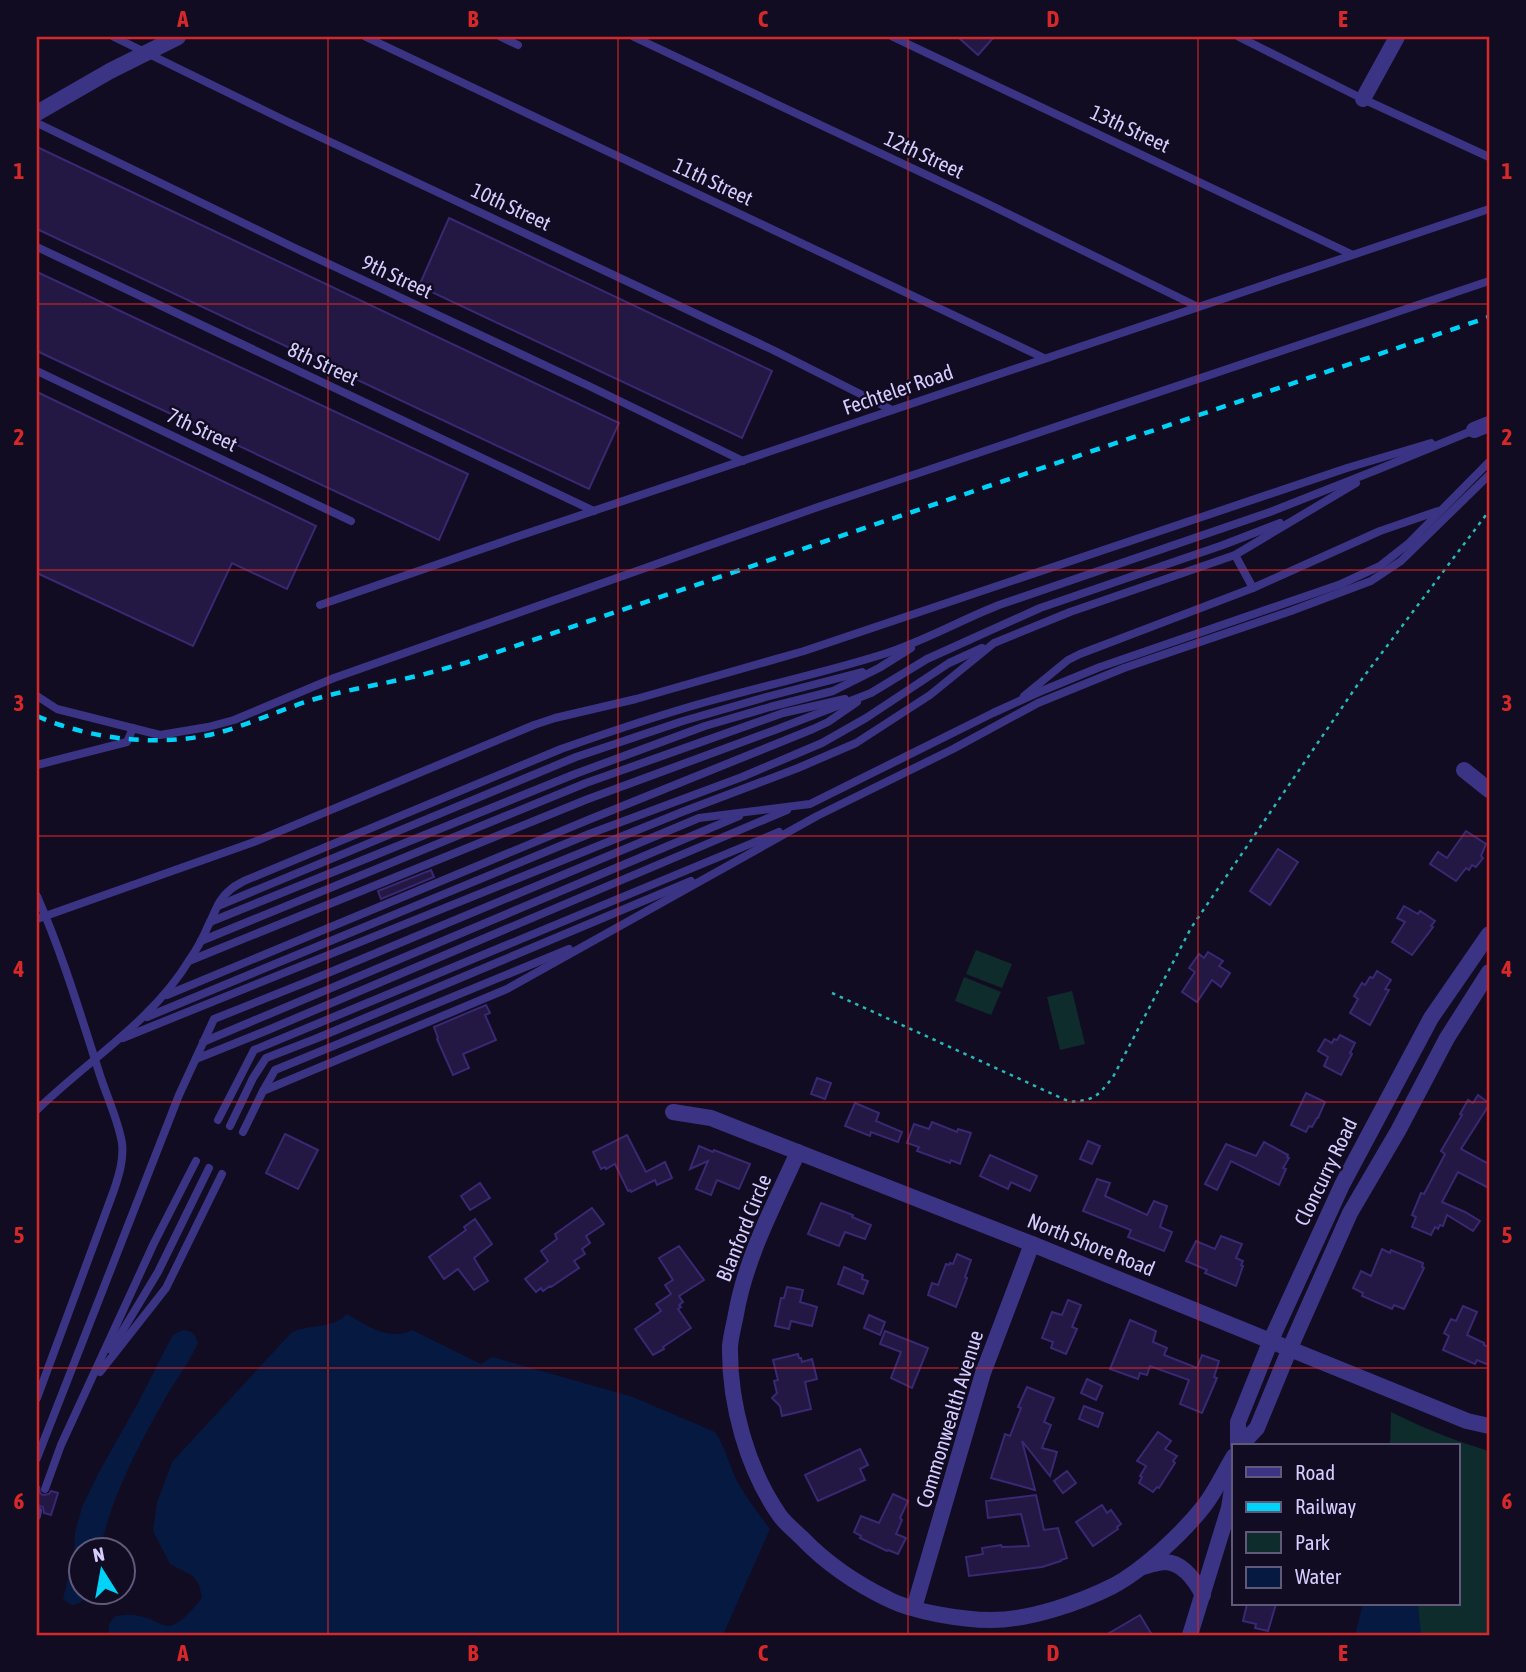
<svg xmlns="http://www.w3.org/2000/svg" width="1526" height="1672" font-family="'Asap Condensed',sans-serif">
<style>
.green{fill:#0f2c2d}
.water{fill:#061941}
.building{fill:#231744;stroke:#3a2872;stroke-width:2}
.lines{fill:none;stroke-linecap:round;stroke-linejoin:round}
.path{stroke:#27b9b8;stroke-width:2.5;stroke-dasharray:3.5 5;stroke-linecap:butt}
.lane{stroke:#3b3484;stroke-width:8}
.street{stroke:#3b3484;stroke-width:16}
.rail{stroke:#00d3f8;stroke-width:4.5;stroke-dasharray:10 9;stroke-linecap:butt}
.grid{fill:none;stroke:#d62828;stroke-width:2;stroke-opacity:0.55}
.labels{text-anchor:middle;stroke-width:5;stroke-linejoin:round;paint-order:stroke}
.street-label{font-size:21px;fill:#d6cdff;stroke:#110c22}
.neatline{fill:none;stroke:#d62828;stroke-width:2.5}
.grid-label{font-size:23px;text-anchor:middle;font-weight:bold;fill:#d62828}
</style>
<rect width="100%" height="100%" fill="#110c22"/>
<g class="green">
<path d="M976 950 1012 964 1002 988 966 974Z"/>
<path d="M964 977 1001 992 991 1015 955 1001Z"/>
<path d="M1072 991 1085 1044 1060 1050 1047 997Z"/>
<path d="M1391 1412C1423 1428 1455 1441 1489 1451V1635H1391L1385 1604H1458V1446H1390Z"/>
</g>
<g class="water">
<path d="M347 1314C366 1325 390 1342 412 1330L481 1364 492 1357 633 1397 715 1432C726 1448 729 1466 738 1483 747 1499 759 1514 770 1529L723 1635H109V1624L114 1617C125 1613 141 1615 152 1620 157 1622 163 1626 168 1626 180 1626 195 1606 202 1598L199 1585 193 1576 170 1564 153 1531 157 1503 172 1462 291 1333C309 1323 332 1330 347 1314Z"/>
<path d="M183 1330C193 1331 195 1334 198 1343 188 1365 173 1383 162 1404 136 1450 112 1497 100 1549L80 1550V1592H89C85 1601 80 1604 71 1605L63 1599 74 1554 75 1533 82 1507 99 1472 138 1403 165 1350 173 1335Z"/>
<path d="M1363 1604H1418L1421 1635H1355Z"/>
</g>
<g class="building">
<path d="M958 37H994L978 55Z"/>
<path d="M37 147 619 423 589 489 37 229Z"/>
<path d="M449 218 772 371 742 438 419 286Z"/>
<path d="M37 272 468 474 439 540 37 351Z"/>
<path d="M37 392 316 526 287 589 232 563 193 646 37 573Z"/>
<path d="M1466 831 1486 844 1481 856 1483 858 1476 867 1472 865 1469 870 1466 868 1456 881 1430 864 1438 852 1447 858Z"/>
<path d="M1278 849 1298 862 1270 905 1250 891Z"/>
<path d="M431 870 434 877 381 899 378 891Z"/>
<path d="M1404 906 1418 914 1420 911 1435 921 1431 926 1433 927 1412 955 1392 942 1405 922 1397 918Z"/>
<path d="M1208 952 1223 961 1219 966 1230 973 1221 987 1212 980 1197 1002 1182 992 1195 972 1189 968 1199 954 1204 958Z"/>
<path d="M1377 971 1391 980 1385 989 1389 990 1370 1025 1350 1013 1358 999 1354 996 1362 983 1365 985 1370 977 1373 978Z"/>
<path d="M486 1005 490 1013 485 1015 496 1040 463 1054 469 1068 453 1075 437 1039 438 1038 434 1027Z"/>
<path d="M1340 1035 1355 1043 1350 1053 1352 1054 1341 1075 1324 1066 1328 1057 1318 1051 1325 1039 1332 1043 1334 1039 1337 1040Z"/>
<path d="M817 1078 831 1083 825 1099 811 1094Z"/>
<path d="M1306 1093 1325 1102 1318 1118H1317L1312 1127 1309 1126 1306 1132 1291 1125Z"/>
<path d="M1478 1095 1489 1103V1105L1461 1149 1489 1164V1188L1458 1172 1442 1202 1465 1212 1480 1221 1473 1231 1447 1215 1443 1226 1440 1225 1438 1229 1435 1227 1431 1235 1412 1227 1416 1217 1412 1215 1421 1193 1424 1194 1445 1154 1441 1151 1462 1115 1460 1114 1468 1100 1473 1103Z"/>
<path d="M855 1103 879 1113 876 1121 902 1132 898 1142 871 1132 870 1136 845 1126Z"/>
<path d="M932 1122 957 1132 958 1129 971 1133 960 1164 951 1160 950 1163 917 1151 919 1147 907 1143 914 1124 929 1129Z"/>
<path d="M285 1134 318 1150 298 1189 266 1173Z"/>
<path d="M627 1135 646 1172 665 1162 672 1178 657 1185 655 1180 631 1192 630 1190 628 1191 615 1164 606 1169 605 1167 601 1169 593 1152Z"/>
<path d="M1088 1141 1100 1146 1092 1164 1080 1159Z"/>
<path d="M1264 1142 1288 1155 1287 1157 1289 1158 1283 1168 1286 1169 1279 1185 1231 1161 1217 1190 1205 1184 1226 1144 1256 1156Z"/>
<path d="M699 1146 713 1152 714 1150 750 1164 739 1189 717 1180 711 1195 696 1189 708 1161 690 1169Z"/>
<path d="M990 1155 1037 1176 1030 1191 1011 1182 1008 1189 980 1176Z"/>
<path d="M1097 1179 1110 1183 1105 1196 1147 1215 1154 1201 1167 1206 1160 1227 1172 1232 1164 1251 1128 1237 1131 1230 1083 1211Z"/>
<path d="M480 1183 490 1198 470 1210 461 1196Z"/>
<path d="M821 1203 853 1215 852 1217 871 1225 865 1239 845 1232 839 1246 808 1234Z"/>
<path d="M592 1208 604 1224 586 1236 590 1243 582 1249 585 1254 574 1261 579 1268 551 1287 550 1286 543 1291 541 1288 536 1292 525 1279 548 1261 541 1251 557 1239 555 1234Z"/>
<path d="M475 1219 492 1244 474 1258 488 1281 474 1290 458 1269 444 1279 429 1257 466 1230 464 1227Z"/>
<path d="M1221 1236 1242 1244 1236 1258 1243 1261 1241 1265 1243 1266 1236 1286 1205 1273 1207 1270 1186 1261 1196 1241 1215 1249Z"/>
<path d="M679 1246 704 1280 679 1296 683 1302 679 1305 681 1307 678 1309 691 1328 663 1347 664 1349 653 1355 635 1329 661 1311 656 1304 671 1294 665 1285 673 1280 659 1258Z"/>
<path d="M1382 1249 1390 1253 1391 1250 1423 1263 1422 1267 1424 1268 1404 1309 1394 1305 1392 1309 1362 1296 1363 1293 1353 1288 1361 1271 1371 1276Z"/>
<path d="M957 1254 971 1260 965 1277 967 1278 956 1307 928 1295 932 1283 938 1285 946 1264 949 1265 950 1263 953 1264Z"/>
<path d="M844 1267 863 1275 862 1279 868 1281 863 1294 838 1284Z"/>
<path d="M787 1287 803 1290 800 1302 817 1307 812 1326 791 1321 789 1329 775 1326 781 1298H784Z"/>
<path d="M1068 1300 1081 1305 1072 1327 1077 1329 1066 1354 1051 1348 1053 1342 1042 1338 1052 1312 1062 1315Z"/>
<path d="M1463 1306 1477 1312 1467 1335 1484 1343V1345L1489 1347V1365L1477 1360 1475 1364 1443 1350 1449 1336 1444 1333 1451 1319 1456 1321Z"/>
<path d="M869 1315 885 1322 880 1335 864 1328Z"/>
<path d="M1130 1320 1156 1331 1153 1342 1167 1348 1164 1355 1197 1368 1202 1355 1219 1361 1214 1377 1217 1378 1202 1413 1180 1404 1189 1380 1150 1366 1147 1375 1140 1373 1138 1379 1110 1369Z"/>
<path d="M885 1331 928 1348 912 1388 891 1378 901 1352 880 1344Z"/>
<path d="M798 1354 799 1358H801L802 1362 812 1359 817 1379 805 1382 811 1409 782 1416 780 1406 772 1398 777 1393 774 1381 778 1380 773 1360Z"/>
<path d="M1087 1379 1102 1386 1096 1400 1081 1393Z"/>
<path d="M1027 1387 1054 1398 1044 1422 1051 1425 1042 1448 1057 1452 1050 1476 1022 1441 1035 1490 991 1478 1005 1434 1010 1436 1021 1408 1018 1407Z"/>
<path d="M1084 1406 1103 1413 1098 1427 1079 1419Z"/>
<path d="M1158 1432 1171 1441 1165 1449 1177 1456 1173 1461 1175 1463 1159 1488 1157 1487 1153 1492 1139 1483 1142 1477 1140 1476 1146 1466 1137 1461Z"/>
<path d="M860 1449 868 1465 860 1469 865 1480 818 1501 805 1475Z"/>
<path d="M1067 1471 1076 1483 1063 1493 1054 1481Z"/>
<path d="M37 1486 39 1487 40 1493 43 1495 49 1494 51 1491 58 1493 51 1515 44 1513 43 1507 37 1505Z"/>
<path d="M893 1494 908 1501 900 1518 902 1520 896 1534 906 1538 898 1554 888 1550 887 1551 860 1538 861 1536 854 1532 861 1516 879 1523Z"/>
<path d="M1036 1495 1044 1530 1058 1528 1067 1558 1061 1560V1561L1042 1567 969 1576 966 1557 983 1554 982 1548 1001 1545 1002 1547 1029 1546 1021 1514 988 1518 986 1501Z"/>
<path d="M1102 1505 1107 1513 1111 1510 1121 1524 1117 1527 1118 1529 1093 1546 1076 1522Z"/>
<path d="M1247 1604H1276L1268 1631 1255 1628 1256 1624 1243 1621Z"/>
<path d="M1140 1615 1152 1635H1106Z"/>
</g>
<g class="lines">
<g class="path">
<path d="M832 993 1070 1102C1095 1100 1097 1097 1113 1077L1191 928 1356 687 1489 511"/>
<path d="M1488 1586 1489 1587"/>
</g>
<g class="lane">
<path d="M114 37 286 121 773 350 892 410"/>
<path d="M366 37 1044 358"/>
<path d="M501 37 518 45"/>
<path d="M634 37 982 201 1198 307"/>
<path d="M893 37 1351 254"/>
<path d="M1239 37 1363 99 1489 157"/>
<path d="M37 123 297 249 589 386 743 461"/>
<path d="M37 247 594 511"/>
<path d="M37 371 351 521"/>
<path d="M1235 555 1253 588"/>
<path d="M320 605 525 534 1489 209"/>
<path d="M37 696 57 709 160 735 208 727 234 720 334 678 818 507 1489 281"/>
<path d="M1024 696 1068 660 1080 654 1253 588 1380 531 1438 511"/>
<path d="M37 765 127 742 133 728"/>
<path d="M37 896C62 953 80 1013 99 1072 106 1095 118 1119 122 1143 124 1159 119 1175 114 1190L37 1398"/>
<path d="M218 906 576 757 683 721 766 697 862 672"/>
<path d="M37 919 254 842 534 725 555 718 636 699 804 651 1347 468 1431 443"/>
<path d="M210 922 575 774 705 726 770 707 833 691 879 668 911 648"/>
<path d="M201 941 586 783 783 713 845 699"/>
<path d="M189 961 588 799 775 730 871 693 927 659 1040 608 1223 545 1280 523"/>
<path d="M167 995 588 820 813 729 828 722 857 702"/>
<path d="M147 1017 589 834 742 777 822 743 866 718 949 663 982 648"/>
<path d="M123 1038 682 812 798 768 856 743 930 695 994 643 1070 612 1235 555 1356 483"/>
<path d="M203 1042 739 816"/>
<path d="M196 1059 268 1030 787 810"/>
<path d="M263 1091 275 1070 569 949"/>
<path d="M37 1110C88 1060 152 1022 190 959 197 949 203 938 208 926 215 913 218 899 230 890 234 886 239 884 244 881L561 749C612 731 665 713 717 699 774 683 831 671 887 653 926 640 961 620 999 605L1270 512 1379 469 1474 430"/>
<path d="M218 1120 254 1050 779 832"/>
<path d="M230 1126 253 1078 266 1058 315 1039 691 881"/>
<path d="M243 1132 263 1091 507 989 817 816 953 749 1038 703 1124 668 1291 611 1371 581 1401 561 1489 475"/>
<path d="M111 1350 158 1272 209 1168"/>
<path d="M100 1372 166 1288 222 1174"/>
<path d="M37 1458 179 1095 214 1019 309 981 699 818 810 804 993 713 1039 692 1100 667 1341 584 1380 566 1408 544 1489 462"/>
<path d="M45 1489 61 1445 154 1243 196 1161"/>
<path d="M37 1516 38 1511"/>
</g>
<g class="street">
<path d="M1363 99 1397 37"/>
<path d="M37 113 110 71 178 37"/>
<path d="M1474 430 1489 424"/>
<path d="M1464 770 1489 790"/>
<path d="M673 1112 711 1118 1032 1244 1467 1421 1489 1426"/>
<path d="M798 1152C774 1205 746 1257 736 1314 734 1325 731 1335 730 1346 729 1403 747 1469 780 1516 786 1524 795 1531 802 1538 826 1563 857 1584 888 1599 913 1612 963 1620 991 1620 1030 1620 1079 1603 1113 1586 1143 1570 1183 1533 1204 1506 1216 1491 1224 1472 1234 1456"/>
<path d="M1238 1446V1422L1271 1340 1342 1185 1431 1018 1489 934"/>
<path d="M1240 1446 1257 1428 1290 1348 1350 1213 1398 1131 1447 1038 1489 972"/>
<path d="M1143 1567C1150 1565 1159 1562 1166 1562 1183 1563 1196 1582 1203 1595"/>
<path d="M914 1608 983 1373 1032 1244"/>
<path d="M1190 1635 1229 1508 1234 1476"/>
</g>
<path class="rail" d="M37 716C87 738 149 746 204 736 241 729 278 710 315 699 346 690 377 685 408 678 427 674 446 668 465 663L1489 317"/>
</g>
<path class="grid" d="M328 37V1635M618 37V1635M908 37V1635M1198 37V1635M37 304H1489M37 570H1489M37 836H1489M37 1102H1489M37 1368H1489"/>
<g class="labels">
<g class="street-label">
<text transform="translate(1130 129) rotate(25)" y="7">13th Street</text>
<text transform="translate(924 155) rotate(25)" y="7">12th Street</text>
<text transform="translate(713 182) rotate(25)" y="7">11th Street</text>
<text transform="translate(511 207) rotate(25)" y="7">10th Street</text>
<text transform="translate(397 277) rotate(25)" y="7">9th Street</text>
<text transform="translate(323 364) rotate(25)" y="7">8th Street</text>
<text transform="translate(898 390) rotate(-19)" y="7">Fechteler Road</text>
<text transform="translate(202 430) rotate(25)" y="7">7th Street</text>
<text transform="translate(1326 1172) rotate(-64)" y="7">Cloncurry Road</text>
<text transform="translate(744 1228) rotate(-68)" y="7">Blanford Circle</text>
<text transform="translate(1091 1245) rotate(22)" y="7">North Shore Road</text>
<text transform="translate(950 1419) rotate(-73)" y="7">Commonwealth Avenue</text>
</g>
</g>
<rect width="1526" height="1672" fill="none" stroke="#110c22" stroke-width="77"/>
<rect x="1232" y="1444" width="228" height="161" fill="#110c22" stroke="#60597a" stroke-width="2"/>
<rect x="1246" y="1467" width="35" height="10" fill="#3b3484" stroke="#60597a" stroke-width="2"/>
<text x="1295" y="1480" font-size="21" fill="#d6cdff">Road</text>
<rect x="1246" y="1502" width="35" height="10" fill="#00d3f8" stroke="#60597a" stroke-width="2"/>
<text x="1295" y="1514" font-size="21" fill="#d6cdff">Railway</text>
<rect x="1246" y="1532" width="35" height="21" fill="#0f2c2d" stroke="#60597a" stroke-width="2"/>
<text x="1295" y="1550" font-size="21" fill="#d6cdff">Park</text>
<rect x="1246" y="1567" width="35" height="21" fill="#061941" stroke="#60597a" stroke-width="2"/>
<text x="1295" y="1584" font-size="21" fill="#d6cdff">Water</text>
<g transform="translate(102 1571) rotate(349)"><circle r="33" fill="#110c22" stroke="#60597a" stroke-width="2"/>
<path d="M0-5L12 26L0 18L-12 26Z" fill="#00d3f8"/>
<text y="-10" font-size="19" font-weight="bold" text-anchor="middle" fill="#d6cdff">N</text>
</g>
<rect x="38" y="38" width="1450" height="1596" class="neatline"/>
<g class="grid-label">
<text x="183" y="27">A</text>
<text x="473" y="27">B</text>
<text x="763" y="27">C</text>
<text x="1053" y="27">D</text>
<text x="1343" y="27">E</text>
<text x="19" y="179">1</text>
<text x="1507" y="179">1</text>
<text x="19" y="445">2</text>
<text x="1507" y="445">2</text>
<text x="19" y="711">3</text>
<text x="1507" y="711">3</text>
<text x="19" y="977">4</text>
<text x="1507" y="977">4</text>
<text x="19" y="1243">5</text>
<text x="1507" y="1243">5</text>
<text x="19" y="1509">6</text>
<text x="1507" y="1509">6</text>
<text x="183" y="1661">A</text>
<text x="473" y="1661">B</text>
<text x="763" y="1661">C</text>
<text x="1053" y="1661">D</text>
<text x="1343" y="1661">E</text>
</g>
</svg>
